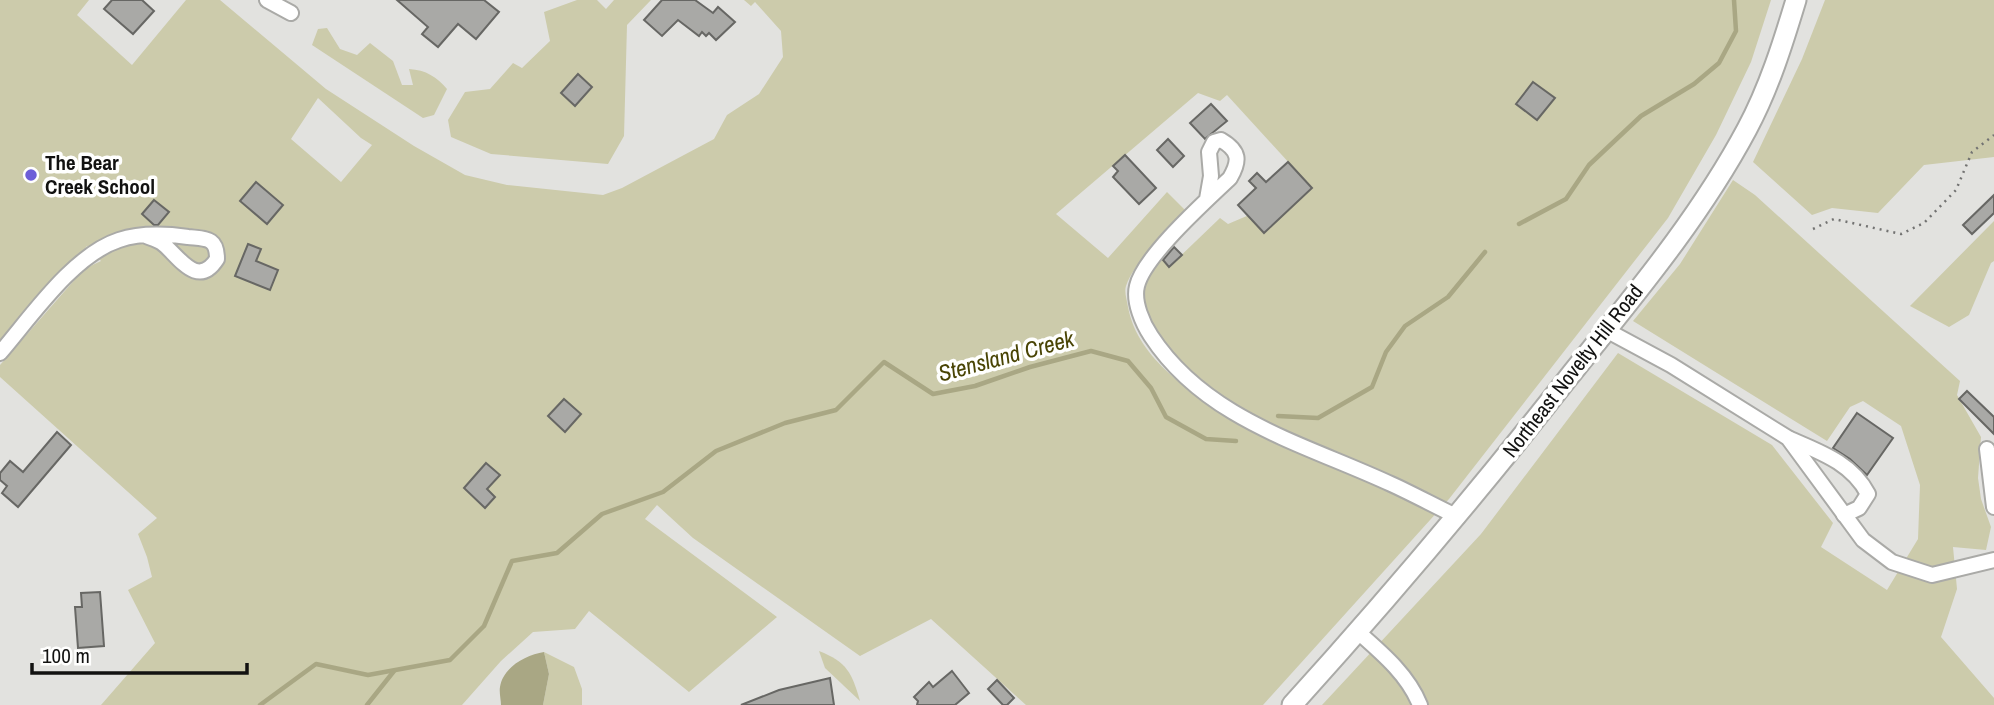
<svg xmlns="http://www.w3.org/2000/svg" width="1994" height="705" font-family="'Archivo Narrow',sans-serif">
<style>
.green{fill:#cccbab;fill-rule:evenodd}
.water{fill:#a9a784}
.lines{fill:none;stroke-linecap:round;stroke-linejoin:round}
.stream{stroke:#a9a784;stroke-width:4.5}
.building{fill:#a9a9a6;stroke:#676764;stroke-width:2}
.minor-casing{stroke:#aaaaa7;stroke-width:18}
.major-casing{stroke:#aaaaa7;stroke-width:23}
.path{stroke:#737372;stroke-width:2.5;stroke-dasharray:2 5;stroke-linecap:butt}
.minor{stroke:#fff;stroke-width:14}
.major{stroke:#fff;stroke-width:19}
.poi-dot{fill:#6d5ed8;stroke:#fffffe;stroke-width:2.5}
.labels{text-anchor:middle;stroke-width:7;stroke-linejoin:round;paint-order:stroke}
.poi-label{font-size:21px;font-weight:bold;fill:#121211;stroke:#fffffe;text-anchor:start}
.street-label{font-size:21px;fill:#121211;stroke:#fffffe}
.water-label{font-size:23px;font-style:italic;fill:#494404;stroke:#fffffe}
</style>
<rect width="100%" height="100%" fill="#e2e2df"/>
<g class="green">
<path d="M0 0H89L77 15 132 65 186 0H220L326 89 414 146 465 175 507 185 603 195 622 188 714 139 727 115 759 94 783 57 781 31 755 2 751 6 744 0H1771L1751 62 1716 135 1668 218 1449 499 1263 705H1026L931 619 860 656 693 538 657 505 645 519 777 617 689 692 589 611 575 629 533 632 501 661 462 705H101L155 643 128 590 152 577 147 557 138 534 157 518 0 377V365L84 269 101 261 87 246 0 344ZM1198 93 1220 101 1227 95 1312 188 1228 224 1220 218 1170 266 1161 258C1149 270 1138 297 1145 314 1153 336 1172 360 1189 376 1205 391 1226 402 1244 414L1234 421C1193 392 1138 361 1128 307 1127 300 1124 292 1126 286 1135 260 1168 232 1186 211L1167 192 1108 258 1056 214ZM318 98 361 138 372 145 341 182 291 139Z"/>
<path d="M577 0H597L606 9 614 0H651L627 25 624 136 608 164 491 154 451 137 448 120 465 92 490 89 513 63 522 68 550 41 544 12Z"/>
<path d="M1825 0H1994V157L1924 165 1878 213 1832 208 1812 215 1753 162 1802 59Z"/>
<path d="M327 28 340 49 357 55 370 43 393 61 402 85H413L409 69C426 70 437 77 447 89L434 115 423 118 312 45 318 29Z"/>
<path d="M1733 180 1755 195 1960 381 1957 395 1981 437 1978 478 1981 499 1991 527 1986 550 1953 547 1957 589 1941 637 1994 698V705H1322L1481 534 1618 353 1772 445 1833 523 1821 547 1887 590 1918 539 1920 485 1901 426 1863 401 1850 407 1827 441 1633 321 1680 264Z"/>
<path d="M1994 221V261L1991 263 1969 315 1949 327 1910 306Z"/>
<path d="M819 651C847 662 852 673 860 701L825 668Z"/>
<path d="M544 652 574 667 582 689V705H543L549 674Z"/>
</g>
<path class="water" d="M544 652 549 674 543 705H501C501 700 499 692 500 687 503 667 526 655 544 652Z"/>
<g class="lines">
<g class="stream">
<path d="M1519 224 1566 199 1589 165 1641 116 1694 84 1719 63 1736 31 1734 0"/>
<path d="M1278 416 1318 418 1372 387 1386 352 1405 326 1448 297 1485 252"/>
<path d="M260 705 316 664 368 675 450 660 484 626 512 561 557 553 602 514 663 492 716 451 785 423 836 410 884 362 933 394 975 386 1030 367 1091 351 1128 361 1151 388 1166 417 1206 439 1236 441"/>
<path d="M367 705 394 671"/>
</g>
</g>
<g class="building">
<path d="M112 0H142L154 11 133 34 104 9Z"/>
<path d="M397 0H484L499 12 476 39 458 24 438 47 422 34 428 27Z"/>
<path d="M662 0H695L713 13 718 7 735 22 716 40 709 33 706 36 702 32 699 36 678 20 662 36 644 20Z"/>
<path d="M578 74 592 87 575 106 561 93Z"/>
<path d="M1533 82 1555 98 1537 120 1516 104Z"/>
<path d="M1211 104 1227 121 1205 139 1190 123Z"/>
<path d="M1168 139 1184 156 1173 167 1157 150Z"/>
<path d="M1125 155 1156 188 1139 204 1113 177 1118 171 1113 166Z"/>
<path d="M1288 162 1312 188 1264 233 1238 205 1256 188 1249 181 1257 173 1266 182Z"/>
<path d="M256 182 283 205 267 224 240 201Z"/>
<path d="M1994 195V213L1972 234 1963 225Z"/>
<path d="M154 200 169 212 158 225H154L142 214Z"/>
<path d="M248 244 261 249 256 261 278 270 270 290 235 276Z"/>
<path d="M1174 247 1182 255 1169 267 1163 260Z"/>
<path d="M1967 391 1994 417V434L1959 399Z"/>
<path d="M564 399 581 414 565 432 548 416Z"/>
<path d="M1857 413 1893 438 1867 475 1850 459 1833 448Z"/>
<path d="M57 432 71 445 18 507 2 493 7 486 0 480V473L10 461 23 472Z"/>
<path d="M486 463 500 475 487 489 495 497 485 508 464 488Z"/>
<path d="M100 592 104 646 78 648 75 607H82L81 593Z"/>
<path d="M952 671 969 693 955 705H917L918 701 914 697 929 682 933 687Z"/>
<path d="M830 678 834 705H741L779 690Z"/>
<path d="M997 680 1014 698 1007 705H1003L988 689Z"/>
</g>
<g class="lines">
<g class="minor-casing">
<g id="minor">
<path d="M267 0 291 13"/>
<path d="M1207 199 1211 176 1209 152 1214 142 1221 140C1240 151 1240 161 1230 178 1206 201 1144 256 1137 286 1133 302 1143 324 1151 336 1206 420 1305 444 1391 484 1413 494 1435 506 1458 517"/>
<path d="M1606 330 1671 365 1788 438 1863 540 1892 562 1932 575 1994 560"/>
<path d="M0 353C31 317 73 255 119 240 140 233 167 234 188 237 206 239 217 237 217 259 197 290 178 255 162 243 158 240 151 238 146 236"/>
<path d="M1790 439C1820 452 1852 463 1868 494L1859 508 1844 515"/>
<path d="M1987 449 1994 507"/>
<path d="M1358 632C1382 653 1408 675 1420 705"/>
</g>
</g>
<g class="major-casing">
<path id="major" d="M1292 705C1388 599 1480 490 1568 378 1632 298 1699 219 1747 129 1769 88 1783 43 1796 0"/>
</g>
<path class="path" d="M1813 229 1834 219 1901 234 1924 223 1956 190 1972 152 1994 135"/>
<use href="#minor" class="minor"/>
<use href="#major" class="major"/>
</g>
<circle class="poi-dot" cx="31" cy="175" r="7"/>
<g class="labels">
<g class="poi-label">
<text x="45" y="170">The Bear<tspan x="45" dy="24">Creek School</tspan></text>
</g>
<g class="street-label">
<text transform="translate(1573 371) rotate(-52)" y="7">Northeast Novelty Hill Road</text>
</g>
<g class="water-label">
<text transform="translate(1006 356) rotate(-15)" y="8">Stensland Creek</text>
</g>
</g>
<path d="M32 663v10h215v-10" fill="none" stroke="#121211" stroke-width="3.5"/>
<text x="42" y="663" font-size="21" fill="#121211" stroke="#fffffe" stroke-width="5" paint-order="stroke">100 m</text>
</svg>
